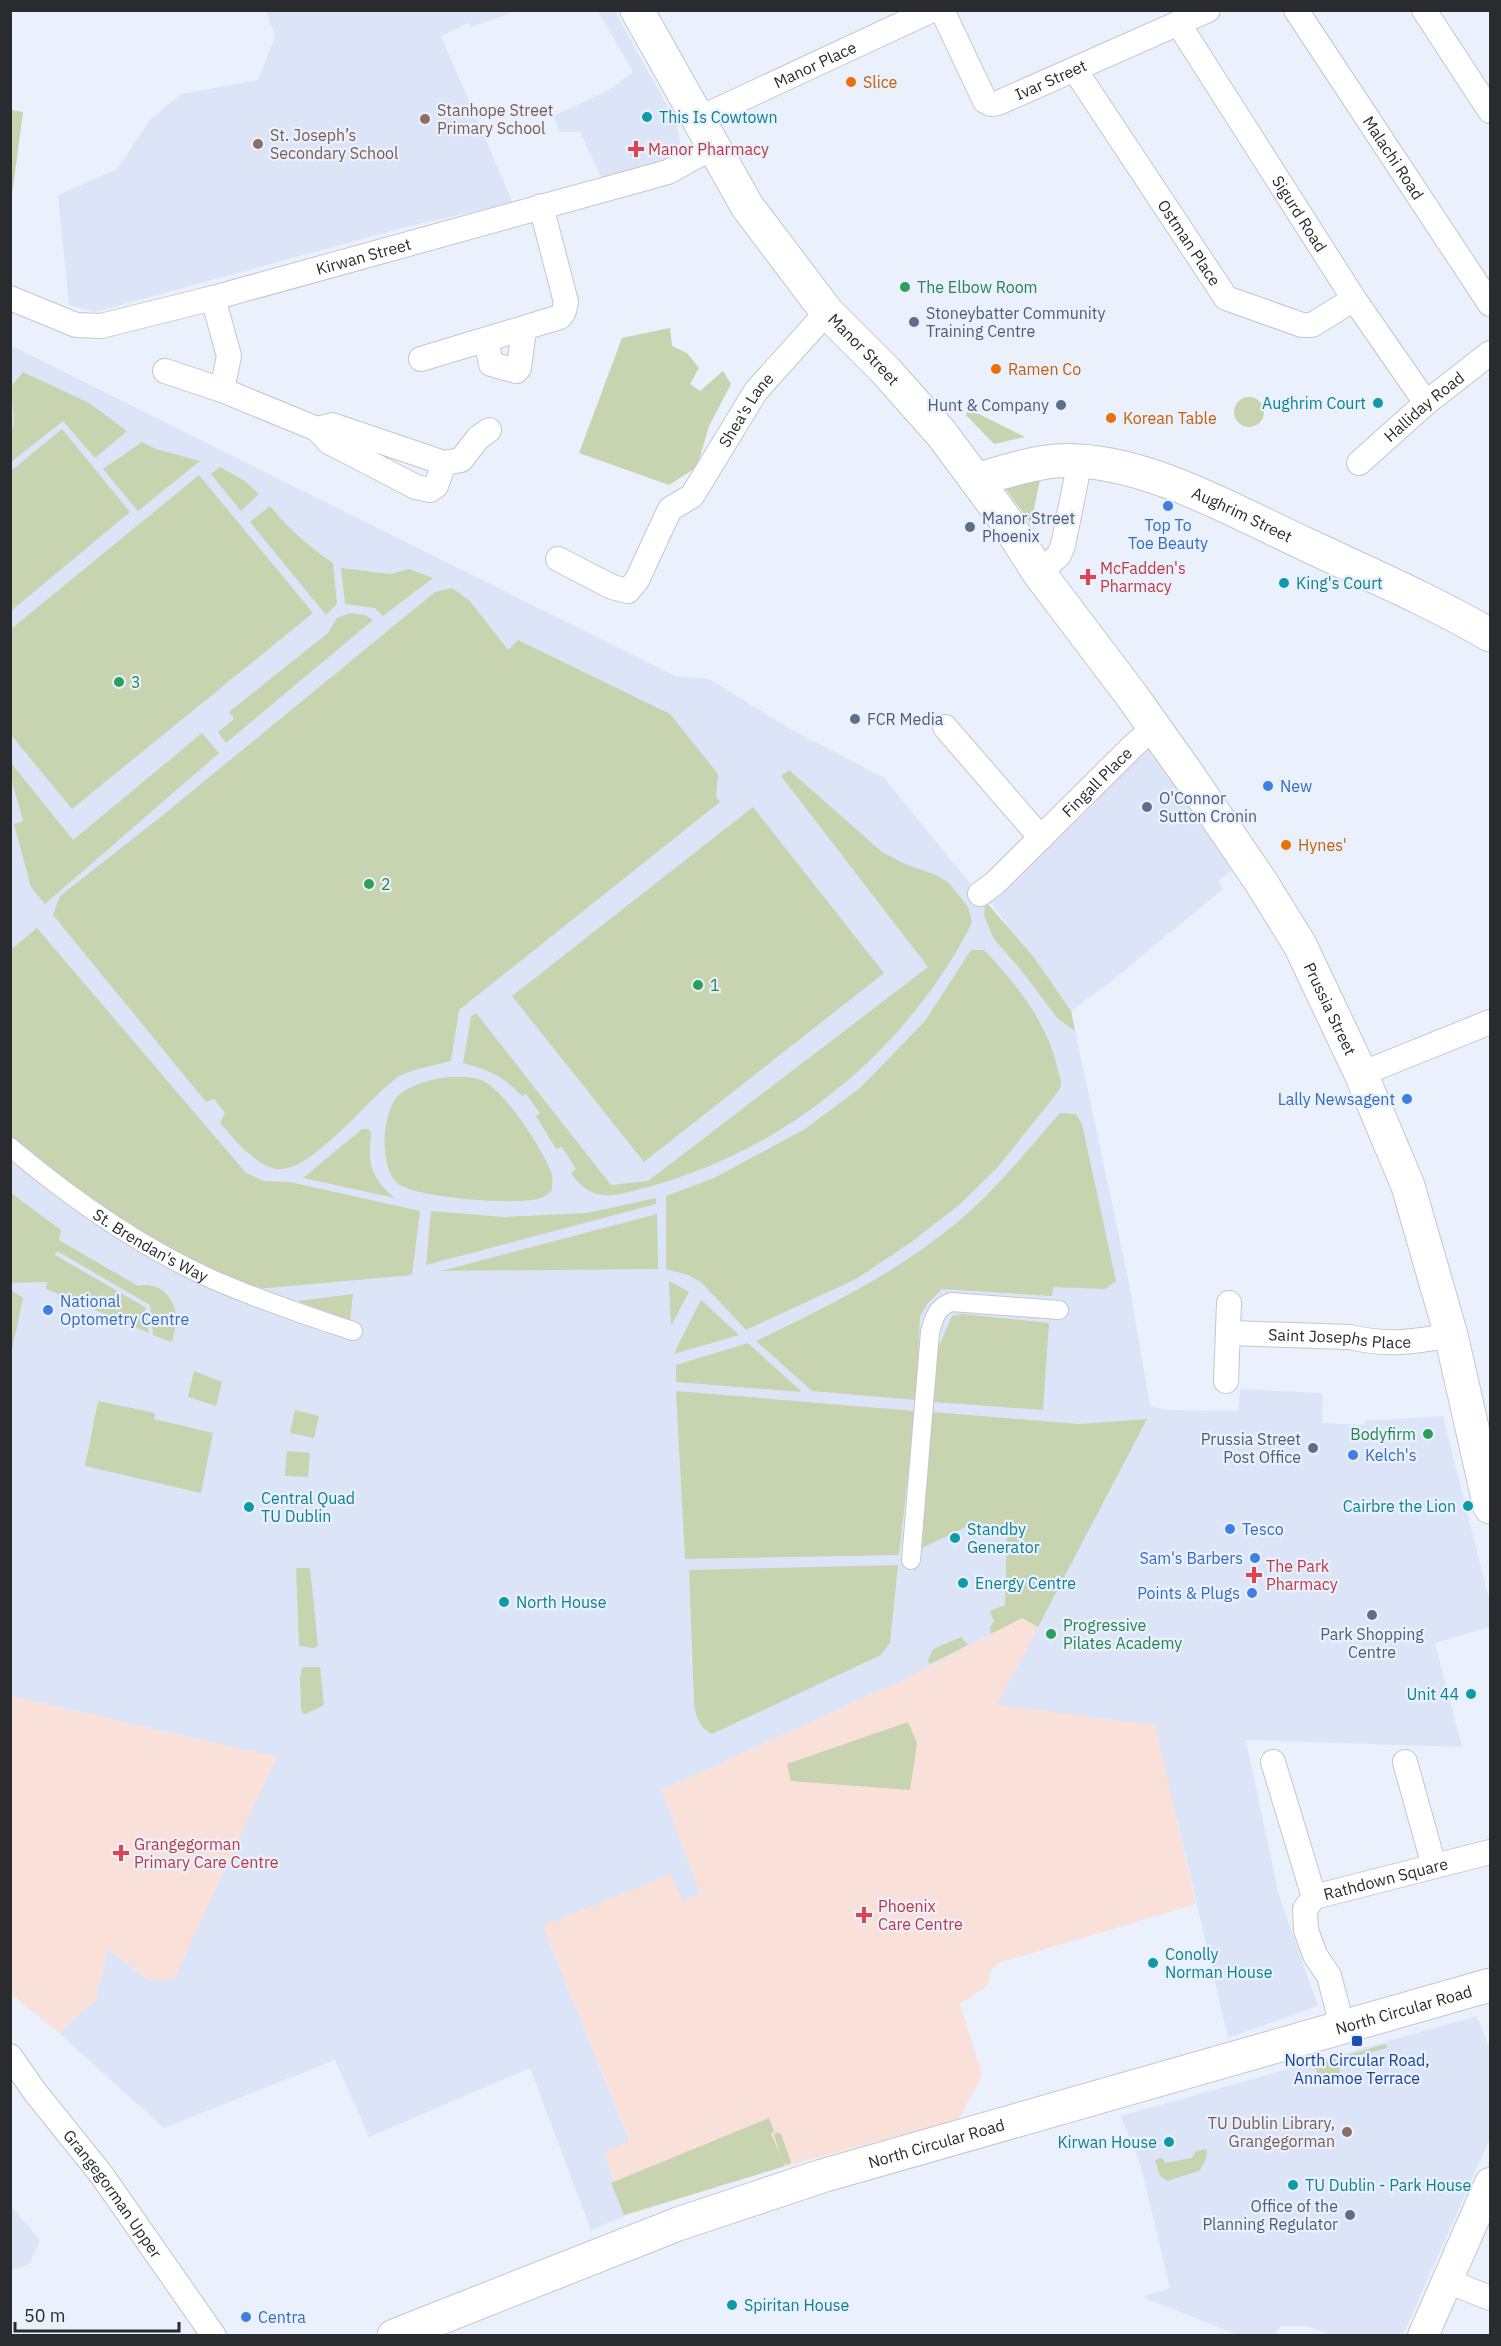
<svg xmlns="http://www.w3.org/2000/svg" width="1501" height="2346" font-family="'IBM Plex Sans',sans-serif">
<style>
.built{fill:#dce5f7}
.medical{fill:#f9e0d9}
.green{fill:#c8d3af}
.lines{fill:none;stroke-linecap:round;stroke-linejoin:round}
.pedestrian-casing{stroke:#c1c7d2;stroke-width:20}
.minor-casing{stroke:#c1c7d2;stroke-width:26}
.tertiary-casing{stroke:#c1c7d2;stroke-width:32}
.secondary-casing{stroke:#c1c7d2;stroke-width:35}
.pedestrian{stroke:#fff;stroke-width:18}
.minor{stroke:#fff;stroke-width:24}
.tertiary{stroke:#fff;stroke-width:30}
.secondary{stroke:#fff;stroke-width:33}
.food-dot{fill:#e8710a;stroke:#eaf0fc;stroke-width:2}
.culture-dot{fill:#0f9aa8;stroke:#eaf0fc;stroke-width:2}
.education-dot{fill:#8d6e63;stroke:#eaf0fc;stroke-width:2}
.health-dot{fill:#e0444e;stroke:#eaf0fc;stroke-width:2}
.leisure-dot{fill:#2e9e5b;stroke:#eaf0fc;stroke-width:2}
.service-dot{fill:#5c6f8a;stroke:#eaf0fc;stroke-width:2}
.shop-dot{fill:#3f7fe0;stroke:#eaf0fc;stroke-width:2}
.transit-dot{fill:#1a4fb4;stroke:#eaf0fc;stroke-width:2}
.labels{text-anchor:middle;stroke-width:4.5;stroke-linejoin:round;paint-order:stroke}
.street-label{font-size:16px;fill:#292b2f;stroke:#eaf0fc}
.food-label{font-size:16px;fill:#c56008;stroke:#eaf0fc;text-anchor:start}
.education-label{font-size:16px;fill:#785e54;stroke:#eaf0fc;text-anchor:start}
.culture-label{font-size:16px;fill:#0d838f;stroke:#eaf0fc;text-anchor:start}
.health-label{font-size:16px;fill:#be3a42;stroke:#eaf0fc;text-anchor:start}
.leisure-label{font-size:16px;fill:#27864d;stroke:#eaf0fc;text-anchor:start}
.service-label{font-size:16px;fill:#4e5e75;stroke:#eaf0fc;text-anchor:start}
.shop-label{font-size:16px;fill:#366cbe;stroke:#eaf0fc;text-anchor:start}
.transit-label{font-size:16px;fill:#164399;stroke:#eaf0fc}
</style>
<rect width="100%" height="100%" fill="#eaf0fc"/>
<g class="built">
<path d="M266 11H517L471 27 469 23 441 36 513 203 410 226 95 312 69 305 58 195 117 169 151 119 181 94 258 80 275 36Z"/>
<path d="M598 11H615L677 124 680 143 673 157 603 181 580 132H560L553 116 609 90 633 72Z"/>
<path d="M10 345 675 676 709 679 792 730 883 777 974 888 1016 936 988 900 1097 802 1089 793 1148 742 1235 868 1218 881 1223 889 1109 983 1071 1011 1129 1283 1150 1406 1169 1410 1238 1411 1240 1389 1323 1393 1322 1423 1364 1425 1365 1421 1443 1416 1490 1603V1627L1435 1643 1462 1747 1246 1740 1278 1892 1318 2006 1228 2038 1178 1823 996 1705 1037 1627 1022 1618 903 1680 662 1790 701 1894 682 1901 671 1875 543 1926 630 2142 604 2153 627 2215 591 2230 530 2068 369 2137 335 2060 164 2128 59 2033 96 1999 108 1949 149 1981 276 1757 11 1696Z"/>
<path d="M1477 2016 1490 2049V2138L1403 2335H1331L1306 2326H1281L1274 2335H1238L1145 2298 1144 2296 1170 2288 1141 2167 1121 2116Z"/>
<path d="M10 2204 40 2241 29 2264 11 2271Z"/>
</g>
<g class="medical">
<path d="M1022 1618 1038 1627 997 1705 1155 1725 1196 1904 998 1963 990 1972 987 1986 960 2004 982 2075 958 2120 789 2165 627 2215 604 2153 630 2141 543 1926 671 1874 682 1901 700 1894 662 1790 903 1680Z"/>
<path d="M11 1696 277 1757 174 1979 149 1981 108 1949 96 1999 59 2033 11 1994Z"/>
</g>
<g class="green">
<path d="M11 110 23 112 11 202 10 110Z"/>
<path d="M670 328 672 346 687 353 699 368 690 384 700 391 723 371 731 384 709 426 697 467 669 485 579 453 622 338Z"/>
<path d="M23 372 89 403 127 431 95 458 63 421 11 462V435L14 421 11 387Z"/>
<circle cx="1249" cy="412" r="15"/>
<path d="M969 409 1025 437 994 444 966 415Z"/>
<path d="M62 429 130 512 11 611V471Z"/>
<path d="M142 442 156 449 200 461 138 511 103 469Z"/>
<path d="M220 467 245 481 259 494 241 511 211 474Z"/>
<path d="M199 475 313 613 72 809 11 735V629Z"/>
<path d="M1040 479 1031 524 1003 485Z"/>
<path d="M270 506C289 529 308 546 333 563L337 604 326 615 250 522Z"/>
<path d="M341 568 390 574 409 569 433 578 383 616 375 608 345 604Z"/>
<path d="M452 588 470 601 508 650 518 640 670 714 718 774 716 797 720 802 459 1010 451 1061C436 1065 411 1069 398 1077 369 1096 308 1180 272 1168 253 1162 233 1138 220 1123L225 1113 214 1099 206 1102 53 915 60 896 163 815 435 592Z"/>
<path d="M350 613 365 615 373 620 226 743 218 732 234 719 229 712 328 633 337 618Z"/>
<path d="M202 733 219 753 45 904 31 887 14 824 23 821 11 778V763L73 840Z"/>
<path d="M789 770 882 852 903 863 936 875 949 883 968 907 972 923C908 1049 788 1149 651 1186 618 1195 593 1206 571 1173L576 1169 562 1147 556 1149 536 1116 540 1113 526 1094 522 1096C501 1075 491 1071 463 1063L471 1017 476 1013 611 1185 648 1181 928 967 781 776Z"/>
<path d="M753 807 884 973 644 1162 512 996Z"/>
<path d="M985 901 1033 956 1071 1011 1075 1031 1058 1019 1021 970 994 939 984 916Z"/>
<path d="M37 928 246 1173 264 1181 290 1182 420 1211 412 1275 257 1289 165 1247 99 1207 11 1137 10 950Z"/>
<path d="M971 950H984C1016 983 1049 1025 1058 1071 1059 1075 1062 1081 1061 1085 1060 1089 1056 1094 1054 1097L998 1167 959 1205 910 1243 856 1279 746 1330 702 1283 688 1275 666 1269V1196L714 1178 805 1129 860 1088 925 1021Z"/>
<path d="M448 1077C458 1077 471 1076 481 1080 503 1088 543 1149 551 1172 553 1178 552 1185 552 1191 549 1193 545 1197 541 1198 518 1206 414 1198 397 1183 379 1166 382 1114 397 1097 408 1085 433 1079 448 1077Z"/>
<path d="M1060 1113 1076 1114 1082 1124 1116 1281 1105 1289 1053 1287 1052 1296 942 1289 928 1303 920 1316 916 1400 812 1391 756 1341C823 1309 890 1276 949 1229 991 1196 1025 1153 1060 1113Z"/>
<path d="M362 1129H368L371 1132C368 1165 370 1177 395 1198L303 1178Z"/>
<path d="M11 1193 61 1230 59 1240 138 1286C156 1282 170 1292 175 1310 177 1319 174 1331 173 1340L171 1342 153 1335 150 1305 57 1251 55 1255 145 1307 149 1333 46 1289 47 1282 11 1283Z"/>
<path d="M656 1198V1204L426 1265 431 1211 504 1217 587 1213Z"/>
<path d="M657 1214 658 1269 441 1271Z"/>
<path d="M669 1281 689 1292 671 1326 669 1283Z"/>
<path d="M11 1290 23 1298 11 1354Z"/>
<path d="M353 1294 350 1322 298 1301Z"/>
<path d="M701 1300 739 1335 674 1354 677 1347Z"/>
<path d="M962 1314 1049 1323 1043 1410 934 1402 938 1348 952 1316Z"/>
<path d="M748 1343 802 1392 676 1382V1365Z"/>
<path d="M194 1371 222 1382 216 1406 188 1397Z"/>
<path d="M676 1391 915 1411 899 1555 685 1559Z"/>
<path d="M98 1401 155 1413 154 1419 213 1433 201 1493 85 1466Z"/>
<path d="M295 1410 319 1416 314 1438 290 1433Z"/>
<path d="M932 1412 1079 1424 1147 1419 1038 1627 1022 1618 991 1634 990 1627 994 1621 990 1611 1005 1605 1007 1533 981 1532 976 1522 922 1548Z"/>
<path d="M287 1451 310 1453 308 1477 285 1476Z"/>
<path d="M898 1565 890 1643 881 1655 712 1734C698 1726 696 1718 694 1702L689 1570Z"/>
<path d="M296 1568H310L318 1646 314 1648 299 1646Z"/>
<path d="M961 1637 968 1645 930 1664 928 1660 933 1649Z"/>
<path d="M302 1667H320L324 1705 306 1714 302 1713 301 1709 300 1677Z"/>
<path d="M908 1722 917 1743 910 1790 791 1781 787 1764Z"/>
<path d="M1386 2044 1387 2048 1338 2061 1341 2077 1319 2083 1315 2064Z"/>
<path d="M769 2118 774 2131 771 2134 781 2156 774 2135 776 2132 781 2134 791 2162 789 2165 784 2163 785 2166 624 2215 611 2183Z"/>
<path d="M1207 2149 1206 2160 1199 2171 1167 2181 1160 2176 1155 2160 1162 2158 1165 2163 1192 2158 1196 2151Z"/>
</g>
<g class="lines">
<g class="pedestrian-casing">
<g id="pedestrian">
<path id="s1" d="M10 1147C73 1200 141 1248 216 1281 261 1300 307 1316 353 1331"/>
<path d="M911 1560 930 1332C934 1318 936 1308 951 1302L1059 1310"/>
</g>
</g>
<g class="minor-casing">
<g id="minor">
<path id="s2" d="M942 10 985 101 991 104 998 103 1208 10"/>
<path id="s3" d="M1296 10 1490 304"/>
<path d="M1424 10 1490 111"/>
<path id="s4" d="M1178 23 1354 299 1426 403"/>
<path id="s5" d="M1075 70 1226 298 1302 325H1312L1354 299"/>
<path id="s6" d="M698 119 932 10"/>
<path id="s7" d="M10 298 76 325 101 326 213 298 668 172 713 147"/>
<path d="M213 298 229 356 222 390"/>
<path d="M486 340 491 364 516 371 519 368 524 329"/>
<path d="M421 359 560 317 564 311 566 302 541 206"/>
<path d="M165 371 222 390 317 429 329 442 416 487 430 490 436 486 444 463 332 425 317 429"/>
<path d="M444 463 461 460 478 438 489 430"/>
<path id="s8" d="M1359 463 1426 403 1490 353"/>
<path id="s9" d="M558 559 612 587 628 591 637 580 670 509 692 496 756 391 827 312"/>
<path d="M1039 573 1059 555 1063 545 1080 461"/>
<path d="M945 727 1041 838"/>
<path id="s10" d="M980 894 995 883 1134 745 1155 727"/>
<path d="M1361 1074 1490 1022"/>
<path id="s11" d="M1228 1333 1350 1337C1386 1346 1415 1342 1451 1335"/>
<path d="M1226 1381 1229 1303"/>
<path d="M1273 1762 1314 1897"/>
<path d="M1405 1762 1434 1866"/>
<path id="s12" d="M1339 2027 1338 2010 1329 1976 1315 1955 1306 1930 1305 1909 1314 1897 1490 1852"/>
<path id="s13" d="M10 2056 35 2092 101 2174 214 2336"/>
<path d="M1447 2281 1490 2298"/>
</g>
</g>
<g class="tertiary-casing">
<path id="tertiary" d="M1423 2336 1490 2183"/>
</g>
<g class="secondary-casing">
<g id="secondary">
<path id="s14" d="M637 10 747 206 827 312 885 370 941 433 1002 515 1039 573 1132 696 1186 772 1261 882 1300 945 1361 1074 1408 1186 1451 1335 1490 1507"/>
<path id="s15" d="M976 480C1008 471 1044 458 1078 461 1154 465 1234 511 1303 543 1366 573 1430 600 1490 635"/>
<path id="s16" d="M394 2336 678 2224 822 2176 1490 1985"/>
</g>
</g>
<use href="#pedestrian" class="pedestrian"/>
<use href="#minor" class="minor"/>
<use href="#tertiary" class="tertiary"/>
<use href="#secondary" class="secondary"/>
</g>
<g class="food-dot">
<circle cx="851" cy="82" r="6"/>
<circle cx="996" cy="369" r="6"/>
<circle cx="1111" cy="418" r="6"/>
<circle cx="1286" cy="845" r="6"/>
</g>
<g class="culture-dot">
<circle cx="647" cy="117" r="6"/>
<circle cx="1378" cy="403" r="6"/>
<circle cx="1284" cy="583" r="6"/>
<circle cx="1468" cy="1506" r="6"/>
<circle cx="249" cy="1507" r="6"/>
<circle cx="955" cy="1538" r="6"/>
<circle cx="963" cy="1583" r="6"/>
<circle cx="504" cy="1602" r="6"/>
<circle cx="1471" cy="1694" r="6"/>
<circle cx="1153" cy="1963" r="6"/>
<circle cx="1169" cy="2142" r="6"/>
<circle cx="1293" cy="2185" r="6"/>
<circle cx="732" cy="2305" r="6"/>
</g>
<g class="education-dot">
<circle cx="425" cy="119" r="6"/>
<circle cx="258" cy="144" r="6"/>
<circle cx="1347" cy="2132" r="6"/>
</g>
<g class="health-dot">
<path d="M633 140h6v6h6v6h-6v6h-6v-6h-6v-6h6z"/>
<path d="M1085 568h6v6h6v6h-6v6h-6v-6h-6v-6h6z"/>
<path d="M1251 1566h6v6h6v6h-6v6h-6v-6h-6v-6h6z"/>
<path d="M118 1844h6v6h6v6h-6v6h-6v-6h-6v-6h6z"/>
<path d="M861 1906h6v6h6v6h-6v6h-6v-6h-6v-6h6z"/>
</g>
<g class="leisure-dot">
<circle cx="905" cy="287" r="6"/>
<circle cx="119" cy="682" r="6"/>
<circle cx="369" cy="884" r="6"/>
<circle cx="698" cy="985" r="6"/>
<circle cx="1428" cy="1434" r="6"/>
<circle cx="1051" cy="1634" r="6"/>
</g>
<g class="service-dot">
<circle cx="914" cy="322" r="6"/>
<circle cx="1061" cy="405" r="6"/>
<circle cx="970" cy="527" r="6"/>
<circle cx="855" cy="719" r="6"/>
<circle cx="1147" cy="807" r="6"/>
<circle cx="1313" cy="1448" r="6"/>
<circle cx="1372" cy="1615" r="6"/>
<circle cx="1350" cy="2215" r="6"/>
</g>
<g class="shop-dot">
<circle cx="1168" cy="506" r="6"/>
<circle cx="1268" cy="786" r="6"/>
<circle cx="1407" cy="1099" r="6"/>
<circle cx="48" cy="1310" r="6"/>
<circle cx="1353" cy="1455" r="6"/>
<circle cx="1230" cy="1529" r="6"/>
<circle cx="1255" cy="1558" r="6"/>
<circle cx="1252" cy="1593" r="6"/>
<circle cx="246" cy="2317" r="6"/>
</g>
<rect class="transit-dot" x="1351" y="2035" width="12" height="12" rx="3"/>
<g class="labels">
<g class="street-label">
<text dy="6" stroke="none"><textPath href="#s6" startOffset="129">Manor Place</textPath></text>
<text dy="6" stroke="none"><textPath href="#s2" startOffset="172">Ivar Street</textPath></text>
<text dy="6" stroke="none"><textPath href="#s3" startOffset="177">Malachi Road</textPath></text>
<text dy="6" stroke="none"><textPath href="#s4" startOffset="226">Sigurd Road</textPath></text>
<text dy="6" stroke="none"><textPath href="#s5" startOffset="207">Ostman Place</textPath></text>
<text dy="6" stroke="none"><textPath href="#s7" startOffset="368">Kirwan Street</textPath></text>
<text dy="6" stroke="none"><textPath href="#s14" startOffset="410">Manor Street</textPath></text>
<text dy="6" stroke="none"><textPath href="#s8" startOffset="86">Halliday Road</textPath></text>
<text dy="6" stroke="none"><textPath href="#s9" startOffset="297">Shea's Lane</textPath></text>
<text dy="6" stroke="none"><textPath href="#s15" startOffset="278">Aughrim Street</textPath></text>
<text dy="6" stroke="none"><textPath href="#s10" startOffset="162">Fingall Place</textPath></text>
<text dy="6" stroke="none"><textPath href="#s14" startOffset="1220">Prussia Street</textPath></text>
<text dy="6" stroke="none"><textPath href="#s1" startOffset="172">St. Brendan's Way</textPath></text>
<text dy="6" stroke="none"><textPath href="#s11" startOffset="112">Saint Josephs Place</textPath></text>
<text dy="6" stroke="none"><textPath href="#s12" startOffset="214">Rathdown Square</textPath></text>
<text dy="6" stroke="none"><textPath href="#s16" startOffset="1062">North Circular Road</textPath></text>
<text dy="6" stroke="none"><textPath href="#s16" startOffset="576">North Circular Road</textPath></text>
<text dy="6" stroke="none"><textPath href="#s13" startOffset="172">Grangegorman Upper</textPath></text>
</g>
<g class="food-label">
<text x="863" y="88">Slice</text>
<text x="1008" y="375">Ramen Co</text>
<text x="1123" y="424">Korean Table</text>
<text x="1298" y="851">Hynes'</text>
</g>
<g class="education-label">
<text x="437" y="116">Stanhope Street<tspan x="437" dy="18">Primary School</tspan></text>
<text x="270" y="141">St. Joseph’s<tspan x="270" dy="18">Secondary School</tspan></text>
<text x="1335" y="2129" text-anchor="end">TU Dublin Library,<tspan x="1335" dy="18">Grangegorman</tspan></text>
</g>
<g class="culture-label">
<text x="659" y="123">This Is Cowtown</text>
<text x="1366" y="409" text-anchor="end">Aughrim Court</text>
<text x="1296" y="589">King's Court</text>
<text x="261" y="1504">Central Quad<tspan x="261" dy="18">TU Dublin</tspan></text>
<text x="1456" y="1512" text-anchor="end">Cairbre the Lion</text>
<text x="967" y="1535">Standby<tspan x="967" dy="18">Generator</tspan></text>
<text x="975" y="1589">Energy Centre</text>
<text x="516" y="1608">North House</text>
<text x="1459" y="1700" text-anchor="end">Unit 44</text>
<text x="1165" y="1960">Conolly<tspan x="1165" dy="18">Norman House</tspan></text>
<text x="1157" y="2148" text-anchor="end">Kirwan House</text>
<text x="1305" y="2191">TU Dublin - Park House</text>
<text x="744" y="2311">Spiritan House</text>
</g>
<g class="health-label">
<text x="648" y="155">Manor Pharmacy</text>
<text x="1100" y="574">McFadden's<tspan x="1100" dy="18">Pharmacy</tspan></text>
<text x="1266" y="1572">The Park<tspan x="1266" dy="18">Pharmacy</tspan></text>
<text x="134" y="1850">Grangegorman<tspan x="134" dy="18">Primary Care Centre</tspan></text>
<text x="878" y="1912">Phoenix<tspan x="878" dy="18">Care Centre</tspan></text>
</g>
<g class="leisure-label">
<text x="917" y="293">The Elbow Room</text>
<text x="131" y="688">3</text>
<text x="381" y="890">2</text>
<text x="710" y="991">1</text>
<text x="1416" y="1440" text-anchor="end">Bodyfirm</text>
<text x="1063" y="1631">Progressive<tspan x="1063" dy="18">Pilates Academy</tspan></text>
</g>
<g class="service-label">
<text x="926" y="319">Stoneybatter Community<tspan x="926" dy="18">Training Centre</tspan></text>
<text x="1049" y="411" text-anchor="end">Hunt &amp; Company</text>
<text x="982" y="524">Manor Street<tspan x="982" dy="18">Phoenix</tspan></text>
<text x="867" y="725">FCR Media</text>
<text x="1159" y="804">O'Connor<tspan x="1159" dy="18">Sutton Cronin</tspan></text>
<text x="1301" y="1445" text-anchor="end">Prussia Street<tspan x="1301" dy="18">Post Office</tspan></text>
<text x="1372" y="1640" text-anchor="middle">Park Shopping<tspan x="1372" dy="18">Centre</tspan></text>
<text x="1338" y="2212" text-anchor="end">Office of the<tspan x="1338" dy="18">Planning Regulator</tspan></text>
</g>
<g class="shop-label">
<text x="1168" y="531" text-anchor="middle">Top To<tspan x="1168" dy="18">Toe Beauty</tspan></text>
<text x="1280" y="792">New</text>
<text x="1395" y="1105" text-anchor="end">Lally Newsagent</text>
<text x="60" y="1307">National<tspan x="60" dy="18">Optometry Centre</tspan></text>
<text x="1365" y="1461">Kelch's</text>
<text x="1242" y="1535">Tesco</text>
<text x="1243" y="1564" text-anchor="end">Sam's Barbers</text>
<text x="1240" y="1599" text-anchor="end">Points &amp; Plugs</text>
<text x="258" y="2323">Centra</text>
</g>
<g class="transit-label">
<text x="1357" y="2066">North Circular Road,<tspan x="1357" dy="18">Annamoe Terrace</tspan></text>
</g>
</g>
<rect width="1501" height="2346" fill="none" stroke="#292b2f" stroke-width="24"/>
<path d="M15 2322v9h164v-9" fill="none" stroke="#292b2f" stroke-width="3"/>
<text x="24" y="2322" font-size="18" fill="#292b2f" stroke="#eaf0fc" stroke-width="4.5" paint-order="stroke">50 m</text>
</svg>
